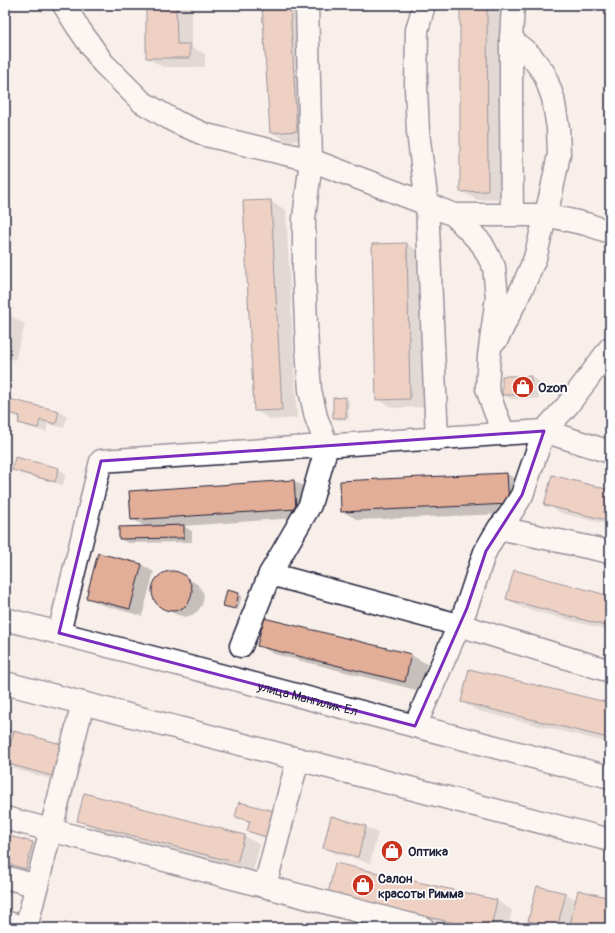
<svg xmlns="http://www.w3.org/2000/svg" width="615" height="933" font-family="Pangolin,sans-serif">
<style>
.shadow{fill:#0003}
.building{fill:#e3ae97;stroke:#22223b}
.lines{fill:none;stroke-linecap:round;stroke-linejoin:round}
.minor-casing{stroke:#22223b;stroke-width:25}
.minor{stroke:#fff;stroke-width:22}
.marked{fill:none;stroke:#7b2cbf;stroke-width:3;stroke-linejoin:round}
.labels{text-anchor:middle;stroke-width:3.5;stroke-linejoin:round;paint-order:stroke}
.poi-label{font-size:13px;font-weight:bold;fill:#22223b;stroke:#fff;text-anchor:start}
.street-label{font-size:13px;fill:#22223b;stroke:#fff}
</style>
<rect width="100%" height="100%" fill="#f9efea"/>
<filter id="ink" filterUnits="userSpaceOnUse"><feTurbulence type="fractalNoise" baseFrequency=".025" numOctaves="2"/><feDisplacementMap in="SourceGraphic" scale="8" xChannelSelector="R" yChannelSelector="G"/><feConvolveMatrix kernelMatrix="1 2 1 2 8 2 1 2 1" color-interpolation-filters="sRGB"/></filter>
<g filter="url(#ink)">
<g class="shadow">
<path d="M147 5H192V47L205 54V67H163L147 58Z"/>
<path d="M263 5H304L313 140 287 141 271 132Z"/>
<path d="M461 5H502L503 200H477L461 191Z"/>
<path d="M270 201 286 210 297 418 271 420 255 410Z"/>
<path d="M407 244 422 253 426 407 393 408 377 399Z"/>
<path d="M5 314 9 315 25 324 15 360 5 357Z"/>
<path d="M503 377H531L539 381V399H511L503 395Z"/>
<path d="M345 398 349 401V419L338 420 334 417Z"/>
<path d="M10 400 59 412 67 416 64 428 48 424 46 432 27 427 19 423 20 418 15 416 7 412Z"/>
<path d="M13 469H59L66 474 63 485 21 474Z"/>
<path d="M507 474 523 483 524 513 358 520 342 511Z"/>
<path d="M294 481 310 490 311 517 183 526 192 531V542L128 543 120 539 146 527 132 519Z"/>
<path d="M610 491V525L561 513 546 504Z"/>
<path d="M142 565 154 572 142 616 100 604 88 597Z"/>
<path d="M170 572 178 573 197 584 203 592 204 597 202 605 198 611 192 615 185 617 175 614 162 607 155 600 153 590 154 585 157 578 166 573Z"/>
<path d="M238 594 242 596 238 610 228 607 224 605Z"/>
<path d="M610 597V631L523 608 507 599Z"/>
<path d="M264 619 411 655 427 664 420 691 274 654 258 645Z"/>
<path d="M462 702 610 704V743L478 711Z"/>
<path d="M5 729 10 730 14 733 60 745 72 752 64 783 18 770 6 763V762H5Z"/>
<path d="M239 803 275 841 256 835 248 831 251 823 244 821 236 816Z"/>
<path d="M332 818 366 827 378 833 370 863 336 854 324 847Z"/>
<path d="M78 820 244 836 260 845 253 871 94 829Z"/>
<path d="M5 836 33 843 48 852 42 877 5 867Z"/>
<path d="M565 894 577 900 610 899V928H542L529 921Z"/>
<path d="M497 901 512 910 508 928H455L345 903Z"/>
</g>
<g class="building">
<path d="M146 5H176L177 44H190V58H146Z"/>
<path d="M262 5H290L297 131 270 133Z"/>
<path d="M460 5H487L488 191 460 192Z"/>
<path d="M271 200 282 410 254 411 243 201Z"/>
<path d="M407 243 410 399 376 400 372 244Z"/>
<path d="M5 313 10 314 5 331Z"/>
<path d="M502 376H531L532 395H502Z"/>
<path d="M346 397V418H333V398Z"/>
<path d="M9 399 59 411 56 424 40 420 38 428 18 423 20 416 6 412Z"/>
<path d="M15 457 59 468 55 482 12 470Z"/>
<path d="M507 473 509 504 341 512 340 481Z"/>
<path d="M552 475 610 490V521L544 505Z"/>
<path d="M294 480 296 509 131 520 129 491Z"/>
<path d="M184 525V538L119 539V527Z"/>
<path d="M98 553 142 564 130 609 86 598Z"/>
<path d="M514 570 610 596V627L506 599Z"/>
<circle cx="172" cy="591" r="20"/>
<path d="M227 590 239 593 235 609 223 606Z"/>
<path d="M264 618 411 654 405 682 257 646Z"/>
<path d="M469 669 610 703V729L608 738 461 702Z"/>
<path d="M5 728 10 729 5 749Z"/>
<path d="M14 731 61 744 52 776 5 763Z"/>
<path d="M84 793 245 835 237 863 77 821Z"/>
<path d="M239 802 274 811 267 837 247 831 250 821 235 817Z"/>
<path d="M331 816 366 826 358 857 323 848Z"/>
<path d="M5 835 33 842 26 869 5 863Z"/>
<path d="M335 863 497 900 491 928H476L328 894Z"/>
<path d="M537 886 566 893 557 928 528 921Z"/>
<path d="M578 890 610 898V928H569Z"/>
</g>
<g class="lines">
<g class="minor-casing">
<g id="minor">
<path d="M64 5 77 26 103 63 142 102 176 122 206 135 311 160 427 204 454 215 482 244 494 267 497 297 489 356 487 388 494 409 504 434"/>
<path d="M424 5 417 30 416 87 418 132 427 204 437 439"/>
<path d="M512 214 511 108V39L513 5"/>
<path d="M454 215H546L586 224 610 232"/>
<path d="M497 339 524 284 535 258 551 194 559 154 558 128 553 98 544 73 531 56 511 39"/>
<path d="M610 452 544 431 522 495 509 516 499 528 610 552"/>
<path d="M270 574 459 625C470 602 476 576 485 552 489 544 494 536 499 528"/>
<path id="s1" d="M5 619 610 777"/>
<path d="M59 633 101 461 544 431 567 406 589 377 610 348"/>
<path d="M241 646 270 574 310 505 327 446 316 417 310 390 307 349 304 274V219L311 160 307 5"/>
<path d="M5 683 610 840"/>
<path d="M415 726 459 625 610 671"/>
<path d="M5 818 423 928"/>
<path d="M5 877 37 886"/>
<path d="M265 886 298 759"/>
<path d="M5 922 26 928"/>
<path d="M26 928 83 703"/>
</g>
</g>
<use href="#minor" class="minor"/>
</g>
</g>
<path d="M0 0H615V933H0ZM544 431 522 495 486 551 467 608 415 726 59 633 101 461Z" fill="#f9efea" fill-opacity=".55" fill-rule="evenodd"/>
<path class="marked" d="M544 431 522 495 486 551 467 608 415 726 59 633 101 461Z"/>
<defs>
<g id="shop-disc" transform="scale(1.15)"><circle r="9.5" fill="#c8321e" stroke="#fff"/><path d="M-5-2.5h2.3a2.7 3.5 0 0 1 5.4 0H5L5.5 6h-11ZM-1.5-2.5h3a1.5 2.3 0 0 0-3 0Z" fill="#fff"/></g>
</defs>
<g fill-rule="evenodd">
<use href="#shop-disc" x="523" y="387"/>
<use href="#shop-disc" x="392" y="851"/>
<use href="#shop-disc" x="363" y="885"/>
</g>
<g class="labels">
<g class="poi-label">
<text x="538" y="392">Ozon</text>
<text x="408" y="856">Оптика</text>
<text x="378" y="883">Салон<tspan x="378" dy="15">красоты Римма</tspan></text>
</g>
<g class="street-label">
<text dy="5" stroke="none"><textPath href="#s1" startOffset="313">улица Мангилик Ел</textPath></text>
</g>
</g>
<rect width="615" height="933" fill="none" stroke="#fff" stroke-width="20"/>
<rect x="10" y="10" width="595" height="913" fill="none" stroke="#22223b" stroke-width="1.5" filter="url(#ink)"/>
</svg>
